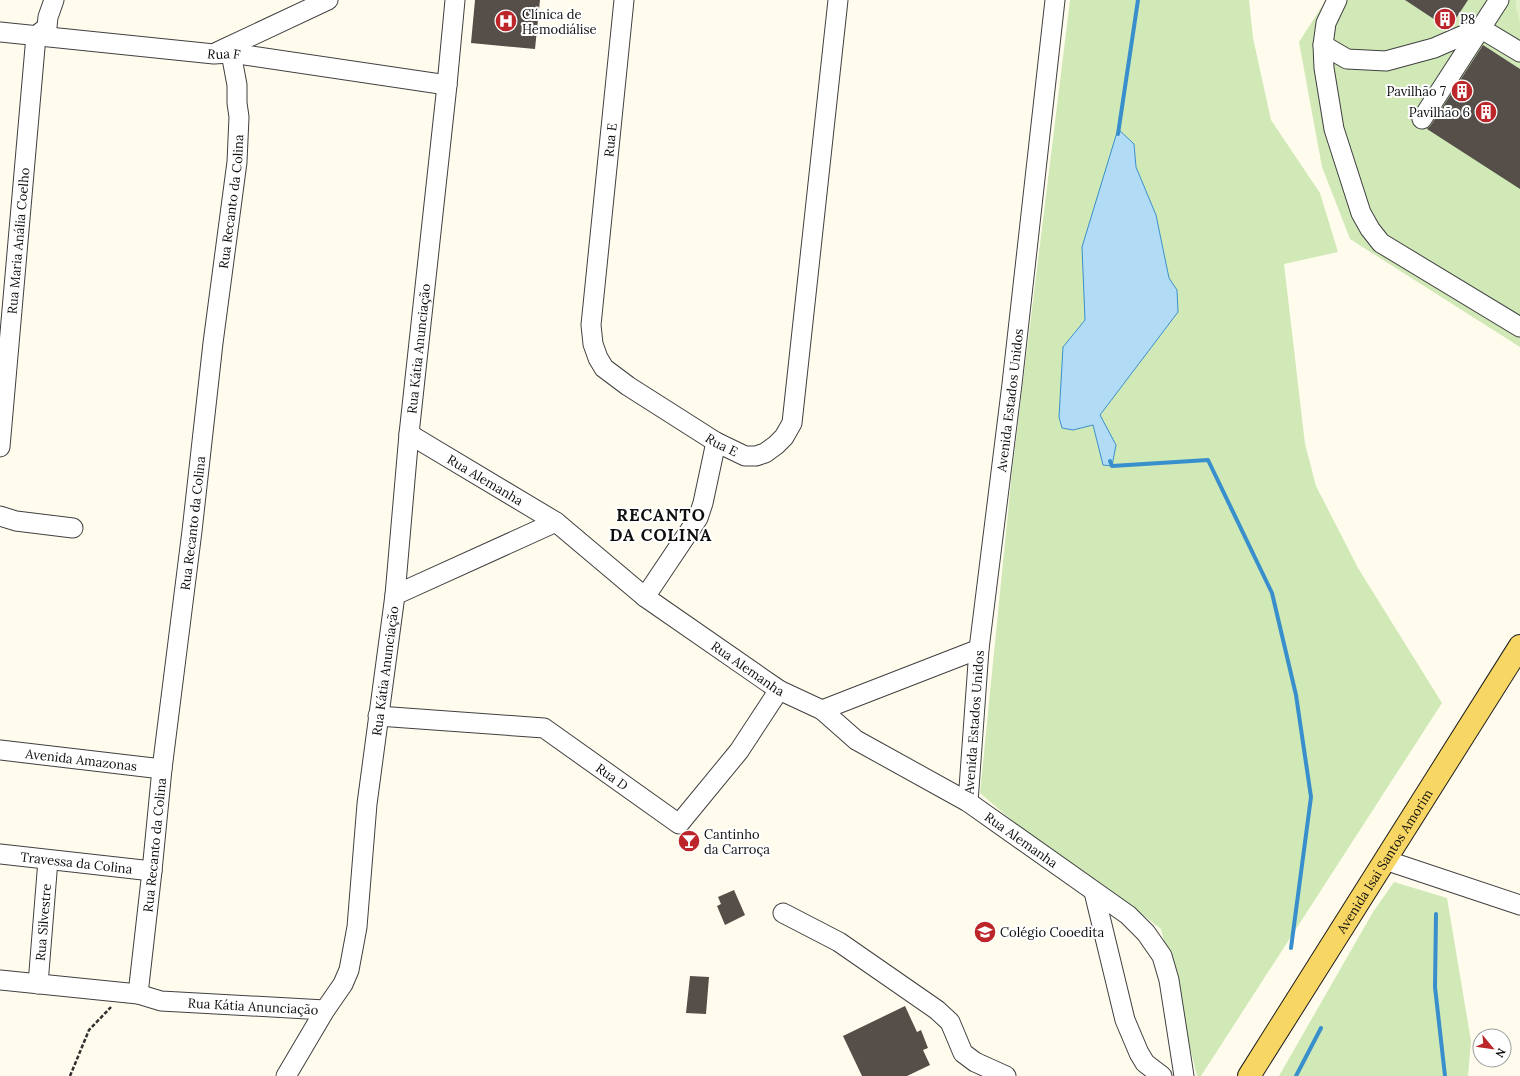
<svg xmlns="http://www.w3.org/2000/svg" width="1520" height="1076" font-family="Lora,serif">
<style>
.green{fill:#d0e9b7;fill-rule:evenodd}
.pitch{fill:#e2f0c9}
.water{fill:#b2dbf6;stroke:#398fcc}
.lines{fill:none;stroke-linecap:round;stroke-linejoin:round}
.stream{stroke:#398fcc;stroke-width:4}
.building{fill:#554e49}
.minor-casing{stroke:#404040;stroke-width:21}
.major-casing{stroke:#1e1e1e;stroke-width:24}
.path{stroke:#2f2f2f;stroke-width:2.5;stroke-dasharray:4 2;stroke-linecap:butt}
.minor{stroke:#fff;stroke-width:19}
.major{stroke:#f8d664;stroke-width:22}
.labels{text-anchor:middle;stroke-width:4;stroke-linejoin:round;paint-order:stroke}
.poi-label{font-size:13px;fill:#0d0d0d;stroke:#fff;text-anchor:start}
.street-label{font-size:13px;fill:#0d0d0d;stroke:#fff}
.district-label{font-size:17px;font-weight:bold;letter-spacing:1px;fill:#0d0d0d;stroke:#fff}
</style>
<rect width="100%" height="100%" fill="#fffced"/>
<g class="green">
<path d="M1070 0H1249L1253 38 1271 120 1320 193 1338 252 1284 264 1305 444 1316 486 1358 568 1442 703 1201 1076H1197L1161 929 1115 893 1023 830 980 793 1012 472ZM1134 144 1136 167 1156 215 1169 278 1177 290 1178 312 1100 415 1116 445H1098L1093 425 1072 430 1062 428 1059 417 1063 347 1085 320Z"/>
<path d="M1326 0H1520V347L1350 239 1322 167 1299 42Z"/>
<path d="M1394 882 1447 898 1471 1041 1468 1076H1279L1373 912Z"/>
</g>
<path class="pitch" d="M1516 0H1520V23L1516 7Z"/>
<path class="water" d="M1118 129 1134 144 1136 167 1156 215 1169 278 1177 290 1178 312 1100 415 1116 445 1112 466 1103 465 1093 425 1073 430 1062 428 1059 417 1063 347 1085 320 1082 247Z"/>
<g class="lines">
<g class="stream">
<path d="M1118 134 1138 0"/>
<path d="M1110 461 1112 466 1208 460 1272 593 1296 695 1311 797 1291 948"/>
<path d="M1436 914 1435 987 1445 1076"/>
<path d="M1296 1076 1321 1028"/>
</g>
</g>
<g class="building">
<path d="M475 0H540L535 49 471 43Z"/>
<path d="M1405 0H1468L1449 29Z"/>
<path d="M1483 45 1520 69V189L1427 129 1431 125Z"/>
<path d="M734 890 745 915 725 925 717 906 721 904 718 897Z"/>
<path d="M690 976 709 977 706 1014 686 1013Z"/>
<path d="M905 1006 917 1032 921 1030 928 1048 923 1050 930 1065 907 1076H862L843 1036Z"/>
</g>
<g class="lines">
<g class="minor-casing">
<g id="minor">
<path id="s1" d="M624 0 591 325 593 344 598 358 604 368 628 386 716 442 745 456H756L765 453 776 445 784 437 792 423 838 0"/>
<path d="M1337 0 1326 23 1323 45 1324 68 1334 129 1361 213 1370 229 1381 243 1520 327"/>
<path d="M1480 28 1520 52"/>
<path id="s2" d="M0 32 214 54 231 53 447 85"/>
<path d="M36 36 47 27 48 17 54 0"/>
<path d="M1323 45 1347 59 1386 61 1434 48 1480 28"/>
<path d="M217 52 328 0"/>
<path d="M1422 119 1499 0"/>
<path id="s3" d="M409 434 556 522 645 597 779 690 822 710 856 740 968 802 1128 915 1146 933 1162 956 1169 980 1184 1076"/>
<path id="s4" d="M0 447 36 36"/>
<path d="M0 516 16 521 73 528"/>
<path d="M395 595 556 522"/>
<path d="M645 597 698 518 703 503 716 442"/>
<path d="M822 710 979 649"/>
<path id="s5" d="M378 716 544 728 679 824 739 751 779 690"/>
<path id="s6" d="M0 750 162 769"/>
<path id="s7" d="M968 802 979 649 1012 384 1055 0"/>
<path id="s8" d="M0 854 152 871"/>
<path d="M1385 860 1520 905"/>
<path d="M1094 892 1125 1020 1139 1053 1145 1063 1162 1076"/>
<path d="M783 913 839 942 937 1010 950 1022 963 1053 975 1062 1006 1076"/>
<path id="s9" d="M0 980 138 994 161 1001 325 1010"/>
<path id="s10" d="M38 984 48 860"/>
<path id="s11" d="M138 994 152 871 162 769 192 531 213 343 237 162 239 117 237 103V85L231 53"/>
<path id="s12" d="M286 1076 325 1010 343 984 349 970 357 927 367 804 395 595 409 434 447 85 455 0"/>
</g>
</g>
<g class="major-casing">
<g id="major">
<path id="s13" d="M1249 1076 1520 646"/>
</g>
</g>
<path class="path" d="M70 1076 89 1030 111 1007"/>
<use href="#minor" class="minor"/>
<use href="#major" class="major"/>
</g>
<defs>
<g id="building-disc" transform="scale(1.15)"><circle r="9.5" fill="#bc262a" stroke="#fff"/><path d="M-4-6H4V6H1V3H-1V6H-4ZM-2.5-4.3h1.7v1.8h-1.7ZM.8-4.3h1.7v1.8H.8ZM-2.5-1h1.7V.8h-1.7ZM.8-1h1.7V.8H.8Z" fill="#fff"/></g>
<g id="hospital-disc" transform="scale(1.15)"><circle r="9.5" fill="#bc262a" stroke="#fff"/><path d="M-5-5h3v3.5h4V-5h3V5h-3V1.5h-4V5h-3Z" fill="#fff"/></g>
<g id="bar-disc" transform="scale(1.15)"><circle r="9.5" fill="#bc262a" stroke="#fff"/><path d="M-6-5H6L.8 .8V4.5H3.5V6h-7V4.5H-.8V.8Z" fill="#fff"/></g>
<g id="school-disc" transform="scale(1.15)"><circle r="9.5" fill="#bc262a" stroke="#fff"/><path d="M0-5L7-2L0 1L-7-2ZM-4 1L0 2.5L4 1V4Q0 6-4 4Z" fill="#fff"/></g>
</defs>
<g fill-rule="evenodd">
<use href="#building-disc" x="1445" y="19"/>
<use href="#hospital-disc" x="506" y="21"/>
<use href="#building-disc" x="1462" y="91"/>
<use href="#building-disc" x="1486" y="112"/>
<use href="#bar-disc" x="689" y="841"/>
<use href="#school-disc" x="985" y="932"/>
</g>
<g class="labels">
<g class="poi-label">
<text x="522" y="19">Clínica de<tspan x="522" dy="15">Hemodiálise</tspan></text>
<text x="1460" y="24">P8</text>
<text x="1446" y="96" text-anchor="end">Pavilhão 7</text>
<text x="1470" y="117" text-anchor="end">Pavilhão 6</text>
<text x="704" y="839">Cantinho<tspan x="704" dy="15">da Carroça</tspan></text>
<text x="1000" y="937">Colégio Cooedita</text>
</g>
<g class="street-label">
<text dy="5" stroke="none"><textPath href="#s2" startOffset="225">Rua F</textPath></text>
<text transform="translate(610 140) rotate(-84)" y="5">Rua E</text>
<text dy="5" stroke="none"><textPath href="#s11" startOffset="798">Rua Recanto da Colina</textPath></text>
<text dy="5" stroke="none"><textPath href="#s4" startOffset="207">Rua Maria Anália Coelho</textPath></text>
<text dy="5" stroke="none"><textPath href="#s12" startOffset="749">Rua Kátia Anunciação</textPath></text>
<text dy="5" stroke="none"><textPath href="#s7" startOffset="404">Avenida Estados Unidos</textPath></text>
<text dy="5" stroke="none"><textPath href="#s1" startOffset="513">Rua E</textPath></text>
<text dy="5" stroke="none"><textPath href="#s3" startOffset="89">Rua Alemanha</textPath></text>
<text dy="5" stroke="none"><textPath href="#s11" startOffset="474">Rua Recanto da Colina</textPath></text>
<text dy="5" stroke="none"><textPath href="#s3" startOffset="413">Rua Alemanha</textPath></text>
<text dy="5" stroke="none"><textPath href="#s12" startOffset="425">Rua Kátia Anunciação</textPath></text>
<text dy="5" stroke="none"><textPath href="#s7" startOffset="80">Avenida Estados Unidos</textPath></text>
<text dy="5" stroke="none"><textPath href="#s6" startOffset="82">Avenida Amazonas</textPath></text>
<text dy="5" stroke="none"><textPath href="#s5" startOffset="250">Rua D</textPath></text>
<text dy="5" stroke="none"><textPath href="#s3" startOffset="737">Rua Alemanha</textPath></text>
<text dy="5" stroke="none"><textPath href="#s11" startOffset="150">Rua Recanto da Colina</textPath></text>
<text dy="5" stroke="none"><textPath href="#s13" startOffset="254">Avenida Isai Santos Amorim</textPath></text>
<text dy="5" stroke="none"><textPath href="#s8" startOffset="77">Travessa da Colina</textPath></text>
<text dy="5" stroke="none"><textPath href="#s10" startOffset="62">Rua Silvestre</textPath></text>
<text dy="5" stroke="none"><textPath href="#s9" startOffset="255">Rua Kátia Anunciação</textPath></text>
</g>
<g class="district-label">
<text x="661" y="521">RECANTO<tspan x="661" dy="20">DA COLINA</tspan></text>
</g>
</g>
<g transform="translate(1492 1048) rotate(119)"><circle r="19" fill="#ffffff" stroke="#9e9e9e"/>
<path d="M0-3L7 15L0 10L-7 15Z" fill="#bc262a"/>
<text y="-6" font-size="11" font-weight="bold" text-anchor="middle" fill="#0d0d0d">N</text>
</g>
</svg>
